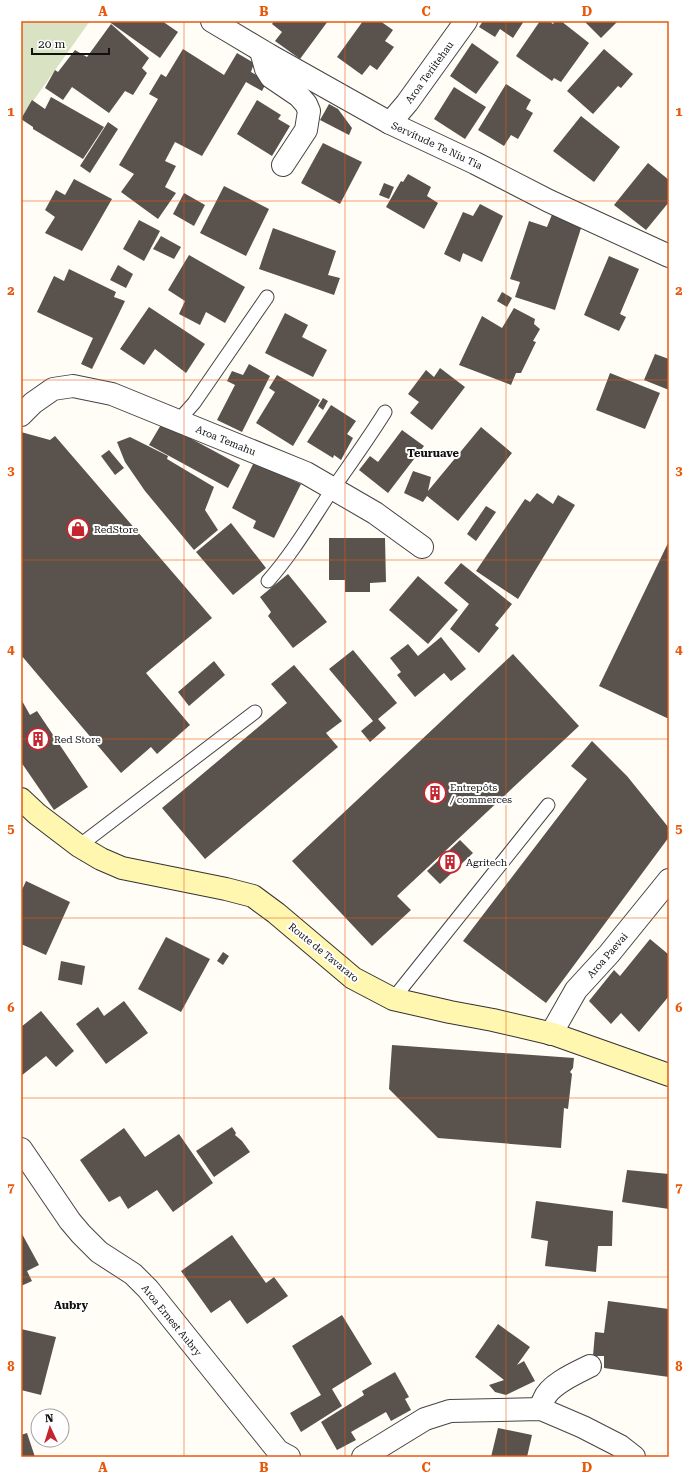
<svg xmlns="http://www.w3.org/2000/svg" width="690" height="1478" font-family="'Roboto Serif',serif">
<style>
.cemetery{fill:#d9e3c4}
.building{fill:#5a524d}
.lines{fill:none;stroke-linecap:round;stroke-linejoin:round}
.lane-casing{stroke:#444;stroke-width:15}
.street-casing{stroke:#444;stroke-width:24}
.secondary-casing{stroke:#333;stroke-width:24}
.lane{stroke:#fff;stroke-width:13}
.street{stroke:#fff;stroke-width:22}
.secondary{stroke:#fff6b0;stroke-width:22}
.grid{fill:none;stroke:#e8590c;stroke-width:1;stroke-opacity:0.55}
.labels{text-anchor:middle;stroke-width:4;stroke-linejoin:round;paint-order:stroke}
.street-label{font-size:10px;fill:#111;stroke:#fff}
.poi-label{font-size:10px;fill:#111;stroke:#fff;text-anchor:start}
.neighbourhood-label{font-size:11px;font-weight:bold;fill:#111;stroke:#fff}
.neatline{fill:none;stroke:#e8590c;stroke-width:1.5}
.grid-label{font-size:13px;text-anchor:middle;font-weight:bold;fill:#e8590c}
</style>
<rect width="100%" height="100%" fill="#fffdf5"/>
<path class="cemetery" d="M21 21H90L21 118Z"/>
<g class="building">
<path d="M108 21H162L178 32 160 58Z"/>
<path d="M274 21H328L300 59 275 41 282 32 272 24Z"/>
<path d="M363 21H380L393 30 385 41 394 47 377 70 370 65 362 75 337 57Z"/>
<path d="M483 21H524L513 38 500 29 495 37 479 27Z"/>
<path d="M540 21H549L553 24 555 21H561L589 43 561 82 554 78 552 81 516 56Z"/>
<path d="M584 21H618L601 38Z"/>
<path d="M111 24 149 58 142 68 147 73 133 95 125 91 109 113 72 87 63 100 45 88 55 70 58 72 75 50 87 57Z"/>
<path d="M472 43 499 62 476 94 450 76Z"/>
<path d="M183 49 224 75 237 53 254 63 251 72 267 81 262 91 246 82 202 156 175 142 165 161 176 166 165 187 176 193 158 219 121 192 134 174 119 165 158 99 149 94 161 74 166 77Z"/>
<path d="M604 49 633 74 621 88 618 86 593 114 567 91Z"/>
<path d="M506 84 531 100 526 109 533 113 518 139 511 135 504 146 478 130Z"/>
<path d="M454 87 486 107 465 139 434 119Z"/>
<path d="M51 97 104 127 83 159 33 129V127L21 119 32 100 45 109Z"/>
<path d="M257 100 281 115 278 119 290 126 272 156 237 134Z"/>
<path d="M329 104 338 109 352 128 349 135 320 120Z"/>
<path d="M581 116 620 147 594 182 553 151Z"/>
<path d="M108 122 118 129 90 173 80 166Z"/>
<path d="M323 143 362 162 340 204 301 183Z"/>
<path d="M648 163 669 180V202L646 230 614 205Z"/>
<path d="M408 174 431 187 427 196 438 203 424 229 386 207 401 181 403 182Z"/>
<path d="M74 179 112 199 82 251 45 233 55 217 45 210 56 190 65 195Z"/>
<path d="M384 183 394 187 389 199 379 195Z"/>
<path d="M224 186 269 209 246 256 200 233Z"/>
<path d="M184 193 205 205 194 226 173 214Z"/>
<path d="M480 204 503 216 482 262 463 253 460 262 444 254 463 212 473 216Z"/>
<path d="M553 212 582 225 555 310 515 297 520 282 510 279 529 221 547 227Z"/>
<path d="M139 220 160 231 144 261 123 249Z"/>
<path d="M273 228 336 251 328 275 340 278 334 295 259 269Z"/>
<path d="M161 236 181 247 174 259 153 249Z"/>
<path d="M189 255 245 287 225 323 206 312 200 325 179 314 185 301 168 290Z"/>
<path d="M609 256 639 269 620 314 626 317 619 331 584 315Z"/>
<path d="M118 265 133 274 126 288 110 280Z"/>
<path d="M69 269 116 292 114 297 125 301 92 369 81 364 93 338 37 312 54 276 64 281Z"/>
<path d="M502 292 512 298 507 307 497 301Z"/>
<path d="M149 307 205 344 186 373 155 349 144 365 120 349Z"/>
<path d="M514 308 535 319 534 324 540 329 533 341 536 342 521 373H516L511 385 459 365 482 316 502 328Z"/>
<path d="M285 313 308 325 302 337 327 350 313 377 265 353Z"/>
<path d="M655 354 669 359V390L644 380Z"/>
<path d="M249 364 270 376 242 432 217 420 235 385 227 381 232 371 243 375Z"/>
<path d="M440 368 465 387 432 430 410 413 419 402 408 394 426 370 434 377Z"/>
<path d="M610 373 660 393 645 429 596 410Z"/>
<path d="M277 375 320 400 293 446 256 423 275 392 269 388Z"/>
<path d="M323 398 328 401 323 410 318 406Z"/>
<path d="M331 405 356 421 347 434 353 438 341 460 334 455 333 458 307 442Z"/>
<path d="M162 423 240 465 228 488 149 445Z"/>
<path d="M481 427 512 453 458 521 427 496 423 502 404 493 413 471 431 477 428 491Z"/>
<path d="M402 430 424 446 388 493 359 470 370 456 378 462Z"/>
<path d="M21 432 50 440 55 436 212 618 146 673 190 725 157 754 151 747 121 773 21 655Z"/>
<path d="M130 437 168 456 167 459 214 487 205 510 218 530 194 550 145 491 125 462 117 442Z"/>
<path d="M109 450 124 468 115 475 101 456Z"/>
<path d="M254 462 301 484 274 538 253 528 256 521 232 508Z"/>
<path d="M537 493 553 504 558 495 575 505 518 599 476 571 525 499 530 502Z"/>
<path d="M486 506 496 512 476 541 467 534Z"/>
<path d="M231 523 266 568 233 595 196 552Z"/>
<path d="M329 538H385L386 582 370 583V592H345V580H329Z"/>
<path d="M669 541V719L599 686Z"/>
<path d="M461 563 512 604 495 625 499 628 479 653 450 629 469 604 444 583Z"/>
<path d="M288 574 327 622 293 648 268 616 271 612 260 597Z"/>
<path d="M418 576 458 610 428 644 389 610Z"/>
<path d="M441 637 466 669 451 681 444 673 415 697 397 675 401 672 390 658 408 644 418 656Z"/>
<path d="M353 650 397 703 378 719 386 728 370 742 361 731 373 721 329 669Z"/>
<path d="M513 654 579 726 397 896 411 910 372 946 292 861Z"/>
<path d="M214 661 225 675 189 706 178 692Z"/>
<path d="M294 665 342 721 326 733 338 747 205 859 162 808 287 703 271 684Z"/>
<path d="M21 699 30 715 37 711 88 787 54 810 21 762Z"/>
<path d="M592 741 627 776 669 828V837L546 1003 463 941 587 779 571 766Z"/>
<path d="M460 840 473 853 440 884 427 871Z"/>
<path d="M26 881 70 902 46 955 21 944V892Z"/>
<path d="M166 937 210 959 181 1012 138 989Z"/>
<path d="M650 939 668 954 669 952V996L639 1032 621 1013 611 1024 589 1001 614 970 620 976Z"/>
<path d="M223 952 229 956 223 965 217 961Z"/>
<path d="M61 961 85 966 82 985 58 980Z"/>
<path d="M124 1001 148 1033 106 1064 76 1024 98 1007 104 1016Z"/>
<path d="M41 1011 74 1051 56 1067 46 1056 21 1076V1027Z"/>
<path d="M392 1045 574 1058 573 1068 570 1072 572 1074 568 1109 564 1108 561 1148 438 1138 389 1089Z"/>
<path d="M232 1127 236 1133 235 1135 242 1141 250 1152 214 1177 196 1151Z"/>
<path d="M124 1128 145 1157 179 1134 213 1183 173 1212 157 1190 128 1209 120 1196 109 1202 80 1160Z"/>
<path d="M627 1170 669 1174V1209L622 1202Z"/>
<path d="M536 1201 613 1211 612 1246H598L596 1272 545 1266 548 1241 531 1238Z"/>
<path d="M21 1232 39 1265 27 1271 32 1281 21 1286Z"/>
<path d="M232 1235 266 1283 274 1277 288 1296 247 1324 230 1300 211 1313 181 1271Z"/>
<path d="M608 1301 669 1309V1377L604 1368V1356H593L595 1332 604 1333Z"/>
<path d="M342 1315 372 1364 332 1389 342 1406 301 1432 290 1413 321 1395 292 1346Z"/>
<path d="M498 1324 530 1347 517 1365 524 1361 535 1381 506 1395 495 1392 489 1385 504 1380 475 1357Z"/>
<path d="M21 1329 56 1337 41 1395 21 1390Z"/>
<path d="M395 1372 409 1397 405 1399 411 1410 391 1421 386 1412 351 1432 356 1440 337 1450 321 1422 364 1395 362 1391Z"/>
<path d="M498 1428 532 1435 527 1457H491Z"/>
<path d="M27 1433 35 1457H21V1435Z"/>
</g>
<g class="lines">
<g class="lane-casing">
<g id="lane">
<path d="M178 421 194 403 267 297"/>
<path d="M268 581C291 555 309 525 328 496 347 468 367 441 385 412"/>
<path d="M79 846 255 712"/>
<path d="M393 999 548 805"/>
</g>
</g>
<g class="street-casing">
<g id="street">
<path d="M212 21 269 55 390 123 475 163 549 201 669 256"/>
<path d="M261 51 266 69 271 77 299 96 306 104 309 111 306 130 283 165"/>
<path d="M390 123 407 103 466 21"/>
<path d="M21 415 33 403 53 389 73 386 112 394 306 473 375 513 422 547"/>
<path d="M551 1034 576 990 609 954 669 880"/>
<path d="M21 1149 70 1221 81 1234 99 1252 133 1274 148 1289 278 1451 289 1457"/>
<path d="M541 1409C542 1406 542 1402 544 1399 550 1384 576 1373 590 1366"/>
<path d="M363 1457 425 1419 450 1411 541 1409 583 1427 620 1446 634 1457"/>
</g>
</g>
<g class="secondary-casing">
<path id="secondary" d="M21 799 37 814 79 846 101 859 122 868 226 889 253 896 276 913 353 978 393 999 450 1012 493 1020 553 1034 669 1075"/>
</g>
<use href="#lane" class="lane"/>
<use href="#street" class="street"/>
<use href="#secondary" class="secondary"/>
</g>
<path class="grid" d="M184 21V1457M345 21V1457M506 21V1457M21 201H669M21 380H669M21 560H669M21 739H669M21 918H669M21 1098H669M21 1277H669"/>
<defs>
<g id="shop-ring" transform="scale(1.15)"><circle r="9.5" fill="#fff" stroke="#c4262e" stroke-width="1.5"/><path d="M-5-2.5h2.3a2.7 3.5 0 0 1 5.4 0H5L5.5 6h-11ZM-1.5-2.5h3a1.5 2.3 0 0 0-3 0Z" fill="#c4262e"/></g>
<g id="building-ring" transform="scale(1.15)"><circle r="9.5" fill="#fff" stroke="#c4262e" stroke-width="1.5"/><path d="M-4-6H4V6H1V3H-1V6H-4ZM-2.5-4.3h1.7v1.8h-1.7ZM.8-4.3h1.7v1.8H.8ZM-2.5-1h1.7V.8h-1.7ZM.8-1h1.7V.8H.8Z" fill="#c4262e"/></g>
</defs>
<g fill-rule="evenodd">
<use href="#shop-ring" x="78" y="529"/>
<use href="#building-ring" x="38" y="739"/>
<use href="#building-ring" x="435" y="793"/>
<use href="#building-ring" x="450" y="862"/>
</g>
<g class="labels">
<g class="street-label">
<text transform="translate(429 72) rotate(-54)" y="4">Aroa Teriitehau</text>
<text transform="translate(437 145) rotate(25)" y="4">Servitude Te Niu Tia</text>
<text transform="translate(226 440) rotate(22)" y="4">Aroa Temahu</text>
<text transform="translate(324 952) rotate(39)" y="4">Route de Tavararo</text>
<text transform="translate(607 955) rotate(-49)" y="4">Aroa Paevai</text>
<text transform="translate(172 1320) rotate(51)" y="4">Aroa Ernest Aubry</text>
</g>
<g class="poi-label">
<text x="94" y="533">RedStore</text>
<text x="54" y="743">Red Store</text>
<text x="450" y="791">Entrepôts<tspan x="450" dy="12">/ commerces</tspan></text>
<text x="466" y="866">Agritech</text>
</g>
<g class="neighbourhood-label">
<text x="433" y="457">Teuruave</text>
<text x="71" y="1309">Aubry</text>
</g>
</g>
<rect width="690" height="1478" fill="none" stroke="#ffffff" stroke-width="44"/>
<g transform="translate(50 1428) rotate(356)"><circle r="19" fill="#ffffff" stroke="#a0a0a0"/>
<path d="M0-3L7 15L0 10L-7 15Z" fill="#c4262e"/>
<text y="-6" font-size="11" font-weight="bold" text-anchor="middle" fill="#111111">N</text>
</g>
<path d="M32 48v6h77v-6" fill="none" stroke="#111111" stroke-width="2"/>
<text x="38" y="48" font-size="12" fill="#111111" stroke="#ffffff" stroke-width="3" paint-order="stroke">20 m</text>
<rect x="22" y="22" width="646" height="1434" class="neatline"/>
<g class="grid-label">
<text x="103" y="16">A</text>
<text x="264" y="16">B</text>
<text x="426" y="16">C</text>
<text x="587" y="16">D</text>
<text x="11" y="116">1</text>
<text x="679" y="116">1</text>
<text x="11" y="295">2</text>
<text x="679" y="295">2</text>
<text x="11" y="475">3</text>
<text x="679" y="475">3</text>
<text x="11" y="654">4</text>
<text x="679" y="654">4</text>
<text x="11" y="833">5</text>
<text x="679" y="833">5</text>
<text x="11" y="1012">6</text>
<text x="679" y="1012">6</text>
<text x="11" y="1192">7</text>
<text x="679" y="1192">7</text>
<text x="11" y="1371">8</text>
<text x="679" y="1371">8</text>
<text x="103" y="1472">A</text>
<text x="264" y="1472">B</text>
<text x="426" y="1472">C</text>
<text x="587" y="1472">D</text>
</g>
</svg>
